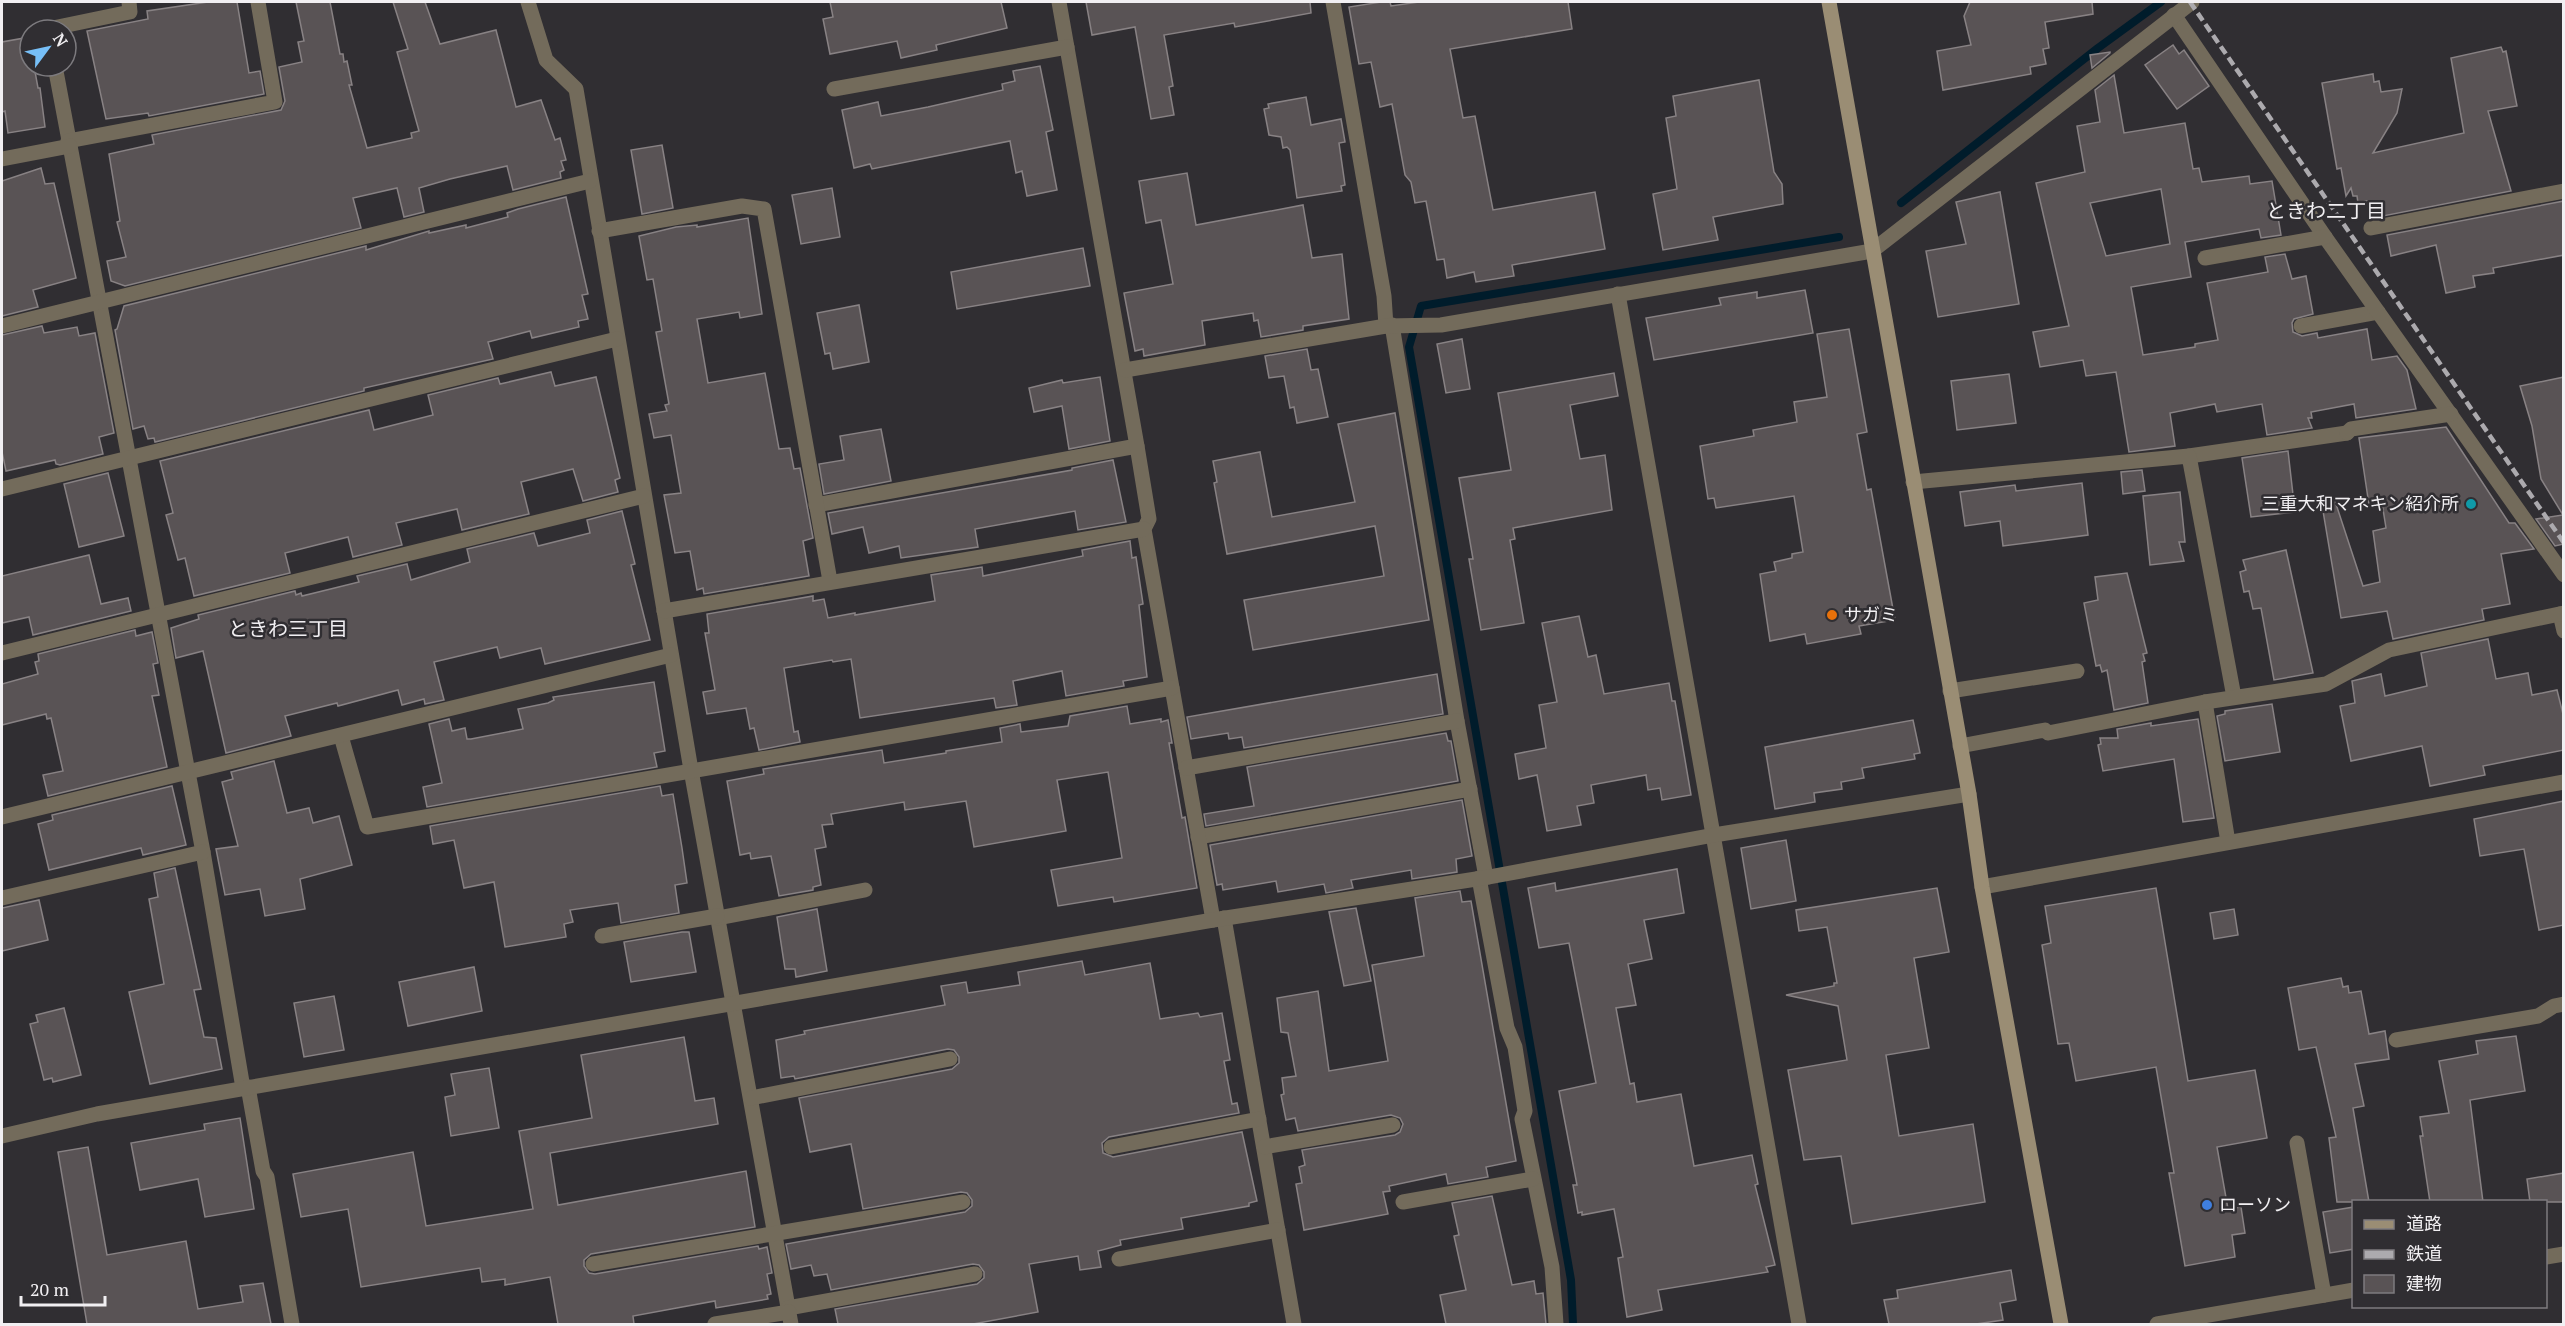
<svg xmlns="http://www.w3.org/2000/svg" width="2565" height="1326" font-family="'PT Serif','Noto Sans JP',serif">
<style>
.lines{fill:none;stroke-linecap:round;stroke-linejoin:round}
.stream{stroke:#001c2b;stroke-width:8}
.building{fill:#595355;stroke:#888284;stroke-width:1.5;fill-rule:evenodd}
.lane{stroke:#736b5b;stroke-width:15}
.street{stroke:#736b5b;stroke-width:15}
.secondary{stroke:#9a8d74;stroke-width:15}
.rail{stroke:#acaaae;stroke-width:4.5;stroke-dasharray:9 4.5;stroke-linecap:butt}
.culture-dot{fill:#0f9aa8;stroke:#302e32;stroke-width:2}
.food-dot{fill:#e8710a;stroke:#302e32;stroke-width:2}
.shop-dot{fill:#3f7fe0;stroke:#302e32;stroke-width:2}
.labels{text-anchor:middle;stroke-width:5;stroke-linejoin:round;paint-order:stroke}
.poi-label{font-size:18px;fill:#f1eff2;stroke:#302e32;text-anchor:start}
.neighbourhood-label{font-size:20px;fill:#f1eff2;stroke:#302e32}
</style>
<rect width="100%" height="100%" fill="#302e32"/>
<g class="lines">
<g class="stream">
<path d="M1901 203 2098 48 2161 2"/>
<path d="M1573 1324 1571 1280 1409 347 1421 306 1839 237"/>
</g>
</g>
<g class="building">
<path d="M208 2H237L249 73 260 71 264 94 149 116 148 113 106 119 87 31 148 19 147 11Z"/>
<path d="M296 2H330L340 54H343L344 62 347 61 352 85H349L367 148 412 138 411 133 419 131 397 52 408 49 393 2H425L440 44 496 30 516 107 541 100 555 140 560 138 566 160 561 161 564 170 560 172 561 178 513 190 507 166 450 179 419 188 424 212 404 217 397 188 353 198 361 228 125 286 111 281 107 261 126 257 117 222 120 221 109 154 154 144 152 135 281 110 285 101 279 67 302 62 298 42 304 41Z"/>
<path d="M830 2H1001L1007 28 936 45 937 50 901 58 897 41 830 54 823 19 833 17Z"/>
<path d="M1086 2H1310L1311 13 1235 27 1234 23 1164 35 1173 86 1169 87 1174 115 1151 119 1135 27 1092 35Z"/>
<path d="M1381 2H1390L1391 6 1419 2H1568L1572 29 1450 49 1463 118 1475 116 1493 210 1595 192 1605 249 1512 265 1514 276 1476 282 1474 272 1447 278 1444 259 1437 260 1426 201 1415 203 1411 182 1405 175 1392 104 1380 107 1371 62 1359 64 1349 7Z"/>
<path d="M1970 2H2092L2093 14 2045 22 2049 48 2043 49 2046 64 2030 67 2031 74 1943 90 1937 51 1971 45 1964 16Z"/>
<path d="M30 37V66H34L38 88H40L45 127 8 133 5 111 2 112V42Z"/>
<path d="M2173 45 2179 54 2184 50 2209 86 2177 109 2145 65Z"/>
<path d="M2501 47 2503 52 2506 51 2517 106 2488 111 2511 191 2383 216 2380 204 2368 207 2367 201 2358 203 2357 196H2353L2351 188 2346 196 2341 168 2337 169 2322 83 2373 74 2374 82 2379 81 2381 92 2402 89 2397 113 2373 153 2464 133 2451 58Z"/>
<path d="M2110 52V53L2092 68 2090 55Z"/>
<path d="M1040 66 1053 130 1046 132 1057 190 1027 196 1022 171 1016 173 1010 141 872 169 870 164 854 168 842 110 878 102 881 116 928 107 1003 90 1002 84 1015 81 1013 71Z"/>
<path d="M2114 75 2124 133 2185 123 2193 169 2199 168 2202 182 2249 176 2250 184 2272 181 2281 235 2261 238 2259 229 2185 242 2191 277 2131 287 2143 355 2195 347V344L2218 340 2207 283 2268 272 2265 257 2285 254 2292 279 2306 276 2313 314 2294 319 2292 323 2293 332 2302 336 2317 333 2318 338 2367 329 2372 360 2397 356 2407 370 2416 409 2356 418 2354 404 2311 412 2312 418H2308L2312 428 2267 435 2262 404 2217 412 2215 404 2170 413 2175 446 2129 452 2116 372 2086 376 2083 360 2040 367 2033 332 2069 326 2036 183 2085 172 2077 126 2100 122 2095 90ZM2161 189 2170 244 2106 256 2090 203Z"/>
<path d="M1759 80 1774 172 1782 184 1783 204 1713 217 1718 240 1663 250 1653 194 1677 189 1666 118 1676 116 1673 96Z"/>
<path d="M1306 97 1311 125 1341 119 1345 142 1339 143 1345 185 1341 186 1342 191 1297 198 1290 150 1287 147 1283 148 1281 137 1269 135 1264 109 1269 108 1268 104Z"/>
<path d="M662 145 673 208 642 214 631 150Z"/>
<path d="M41 168 45 184 54 183 76 278 33 290 38 307 2 316V181Z"/>
<path d="M1187 173 1196 225 1303 205 1312 258 1342 254 1349 319 1303 326V330L1261 337 1258 320 1254 321 1253 313 1202 321 1205 345 1144 356 1143 349 1135 351 1124 293 1173 284 1161 220 1146 223 1139 181Z"/>
<path d="M832 188 840 237 801 244 792 195Z"/>
<path d="M2000 192 2019 304 1938 317 1926 251 1966 244 1956 202Z"/>
<path d="M566 197 588 294 582 295 588 319 578 321 579 327 532 338 530 331 488 342 493 359 364 388V391L155 442 154 438 148 439 144 426 133 429 115 330 117 329 124 306 366 246V250L429 231V233L466 225V228L508 217 507 213 518 209Z"/>
<path d="M2564 201V255L2493 268 2494 273 2473 276 2475 287 2446 293 2436 245 2391 256 2387 235Z"/>
<path d="M748 218 762 314 740 318 739 312 697 319 708 383 765 373 779 449 790 448 794 469 800 468 813 538 803 541 809 576 704 594 703 588 697 590 690 551 675 553 664 495 681 493 671 435 654 438 649 414 667 411 665 405 669 404 656 332 662 331 653 279 647 280 639 236 676 227 697 225V227Z"/>
<path d="M1083 248 1090 286 957 309 951 272Z"/>
<path d="M1805 290 1813 333 1654 360 1646 318 1721 305 1719 298 1757 292V298Z"/>
<path d="M859 305 869 362 833 369 830 353 825 354 817 313Z"/>
<path d="M42 326 44 333 77 327 79 336 95 333 114 433 99 437 103 454 60 465 56 464 55 460 6 471 2 452V335Z"/>
<path d="M1849 329 1867 432 1857 434 1867 490 1871 489 1895 620 1859 626 1861 634 1807 644 1805 634 1770 641 1760 574 1776 571 1774 562 1792 558V554L1803 552 1794 496 1716 508 1714 498 1708 499 1700 446 1754 436 1753 430 1797 422 1794 402 1827 397 1817 334Z"/>
<path d="M1462 339 1470 389 1446 393 1437 344Z"/>
<path d="M1307 349 1311 370 1318 369 1328 417 1297 423 1294 407 1290 408 1284 376 1269 378 1265 356Z"/>
<path d="M551 372 555 386 596 377 620 478 615 480 618 492 583 501 573 469 521 482 529 514 462 530 457 509 396 523 402 545 353 557 348 537 285 553 290 573 194 596 185 558 178 560 166 515 173 513 160 461 369 410 374 430 433 415 428 395 498 378 500 384Z"/>
<path d="M1614 373 1618 396 1570 405 1580 459 1605 455 1612 510 1513 528 1515 539 1510 540 1524 623 1481 630 1469 559H1473L1459 478 1511 470 1498 393Z"/>
<path d="M2009 374 2016 423 1957 430 1951 381Z"/>
<path d="M1100 377 1110 441 1069 449 1062 406 1034 412 1029 388 1062 380 1063 383Z"/>
<path d="M2564 377V544L2555 546 2536 519 2563 515 2541 479 2532 426 2520 386Z"/>
<path d="M1395 413 1429 620 1253 650 1244 600 1384 576 1375 526 1227 554 1214 483 1217 482 1213 461 1260 452 1272 517 1355 502 1338 424Z"/>
<path d="M2446 427 2509 523H2515L2534 549 2501 554 2510 604 2482 609 2484 620 2393 639 2387 611 2341 618 2322 505 2335 501 2363 586 2380 582 2373 531 2386 528 2382 503 2369 505 2359 438Z"/>
<path d="M881 429 891 481 824 494 819 464 844 460 840 436Z"/>
<path d="M2288 451 2295 512 2251 517 2242 458Z"/>
<path d="M1113 460 1126 522 1078 530 1075 511 975 529 978 547 901 558 899 546 869 553 863 527 832 534 828 513 1072 470V468Z"/>
<path d="M2142 470 2145 491 2123 494 2121 472Z"/>
<path d="M108 473 124 536 79 547 64 484Z"/>
<path d="M2082 483 2088 535 2003 546 2000 521 1965 526 1960 492 2015 485 2016 491Z"/>
<path d="M2180 492 2185 542H2179L2184 561 2150 565 2143 496Z"/>
<path d="M622 511 635 564 631 565 650 640 545 664 541 648 500 658 497 647 434 662 444 700 425 704 424 699 402 705 398 690 338 706 337 703 285 716 291 736 226 753 203 651 176 658 171 628 199 619 198 615 295 591 296 595 301 593 302 596 359 582 357 576 407 564 411 580 470 562 467 549 534 533 538 546 590 533 587 520Z"/>
<path d="M1130 541 1132 558 1136 557 1143 604 1139 605 1147 677 1123 681 1124 686 1066 696 1062 671 1013 681 1017 705 996 708 994 698 860 718 851 659 833 662 832 660 784 668 794 732 798 731 800 742 759 750 754 728 750 729 746 708 707 714 703 692 715 690 705 633H709L707 614 813 596V601L824 599 828 618 855 613V615L935 601 931 575 982 567 983 576 1083 556 1082 550Z"/>
<path d="M2286 550 2313 673 2274 680 2261 608 2253 609 2249 591 2244 592 2240 572 2246 570 2243 560Z"/>
<path d="M89 555 101 604 128 598 131 611 33 635 29 617 2 623V576Z"/>
<path d="M2127 573 2147 653 2143 654 2145 661 2142 662 2148 703 2114 710 2107 670 2102 672 2100 665 2096 666 2084 603 2098 600 2095 577Z"/>
<path d="M1579 616 1588 657 1596 655 1604 694 1669 683 1672 701H1675L1691 795 1662 800 1660 788 1648 790 1646 775 1591 785 1594 803 1577 806 1581 825 1547 831 1537 775 1519 779 1515 754 1546 748 1539 705 1557 702 1542 623Z"/>
<path d="M135 630 136 636 152 632 158 663 153 664 159 695 152 696 167 767 48 796 43 775 63 771 51 718 47 719 46 714 2 725V684L38 674 35 662 39 661 38 654Z"/>
<path d="M2488 639 2496 679 2528 673 2532 695 2557 690 2564 718V750L2483 766 2485 775 2430 786 2422 746 2351 761 2340 706 2355 703 2352 681 2381 674 2385 696 2427 686 2421 653Z"/>
<path d="M1437 674 1443 714 1244 748 1242 737 1229 739 1228 733 1191 739 1187 717Z"/>
<path d="M654 682 665 751 654 753 657 767 427 807 423 787 442 783 429 724 449 719 452 731 465 728 467 739H471L523 729 518 709 548 703 554 700 553 697Z"/>
<path d="M2272 704 2280 752 2225 761 2217 716 2225 714V711Z"/>
<path d="M1127 706 1130 724 1161 719V722L1168 720 1172 743H1169L1182 818 1185 817 1197 888 1114 902 1113 897 1058 906 1051 870 1122 858 1108 772 1057 780 1066 831 974 847 966 801 905 810 904 802 831 814 833 824 822 825 826 847 815 849 821 885 813 887V890L779 896 771 856 751 859 750 853 740 855 727 781 764 774 763 769 882 750 884 763 946 753V751L1002 742 1000 728 1020 724 1021 732 1068 726 1070 716Z"/>
<path d="M2198 719 2214 818 2183 822 2174 759 2103 771 2098 745 2101 744 2100 738H2118L2117 729 2151 723V726Z"/>
<path d="M1913 720 1920 753 1914 754 1915 759 1862 768 1864 778 1841 782 1842 789 1814 793 1815 802 1775 809 1765 747Z"/>
<path d="M1446 733 1448 741H1451L1458 781 1206 826 1204 814 1254 806 1247 767Z"/>
<path d="M274 761 287 813 309 808 313 823 339 816 352 865 300 879 305 909 265 916 260 889 225 895 216 849 238 846 222 782 233 779 231 772Z"/>
<path d="M172 786 186 845 143 855 141 848 49 870 38 824 53 820 52 815Z"/>
<path d="M660 786 662 796 673 794 682 848 687 883 675 885 679 913 621 923 618 903 570 910 573 922 564 924 566 937 505 947 494 882 464 888 454 840 433 844 430 826Z"/>
<path d="M1462 800 1472 856 1456 859 1457 872 1412 879 1411 870 1351 880 1353 888 1326 893 1324 884 1278 892 1276 881 1223 890 1222 884 1217 885 1210 845Z"/>
<path d="M2564 801V925L2539 930 2524 849 2480 856 2474 819Z"/>
<path d="M1786 840 1796 901 1751 909 1741 848Z"/>
<path d="M175 868 201 989 194 990 204 1037 216 1038 222 1069 150 1084 129 992 164 984 149 899 158 897 154 873Z"/>
<path d="M1677 869 1684 913 1644 920 1652 959 1628 964 1636 1005 1616 1008 1630 1084 1634 1083 1637 1102 1681 1094 1694 1166 1752 1155 1758 1184 1755 1185 1775 1265 1766 1267 1768 1272 1658 1290 1662 1310 1627 1317 1618 1258 1623 1257 1614 1209 1582 1215V1212L1578 1213 1573 1185H1577L1559 1091 1596 1083 1569 943 1539 948 1528 888 1555 883 1556 891Z"/>
<path d="M1937 888 1949 952 1914 958 1929 1048 1886 1055 1899 1136 1973 1124 1985 1202 1852 1224 1841 1156 1804 1160 1788 1070 1847 1060 1838 1006 1786 995 1834 986V983H1837L1827 927 1799 931 1796 910Z"/>
<path d="M2156 888 2188 1081 2255 1070 2267 1138 2217 1147 2228 1209 2241 1207 2245 1233 2232 1235 2235 1257 2185 1266 2169 1173H2174L2156 1067 2076 1081 2069 1043 2058 1044 2042 945 2051 943 2045 906Z"/>
<path d="M1460 891 1462 902 1471 901 1516 1161 1486 1167 1488 1177 1448 1184 1446 1174 1389 1186 1390 1191 1383 1192 1388 1214 1304 1230 1296 1184 1302 1183 1299 1167 1305 1165 1302 1150 1395 1135 1400 1132 1403 1124 1400 1118 1391 1115 1298 1131 1295 1118 1286 1120 1281 1095 1284 1094 1282 1078 1296 1076 1288 1033 1281 1032 1277 998 1318 991 1329 1071 1388 1061 1372 965 1424 956 1415 898Z"/>
<path d="M39 900 48 940 2 951V908Z"/>
<path d="M1356 908 1371 981 1344 986 1329 912Z"/>
<path d="M817 909 827 971 796 977 795 969H785L777 917Z"/>
<path d="M2234 909 2238 935 2214 939 2210 913Z"/>
<path d="M682 932H689L696 972 631 982 624 942Z"/>
<path d="M1082 961 1085 975 1150 963 1160 1019 1198 1013 1200 1017 1222 1013 1230 1060 1224 1061 1232 1104 1237 1103 1239 1113 1109 1137 1102 1143 1103 1153 1113 1157 1242 1132 1257 1201 1249 1203V1206L1181 1218 1183 1229 1120 1240 1121 1245 1098 1251 1101 1267 1080 1270 1078 1256 1029 1264 1038 1312 973 1324H838L835 1309 977 1284 984 1278V1272L979 1265 973 1264 831 1290 827 1274 814 1276 811 1265 791 1269 786 1244 965 1212 972 1206V1200L967 1193 961 1192 863 1209 851 1144 810 1152 799 1098 952 1069 959 1063V1057L954 1050 948 1049 795 1079 794 1076 781 1078 776 1040 805 1034 804 1031 945 1005 941 986 966 982 968 993 1020 985 1018 972Z"/>
<path d="M474 967 482 1011 408 1026 399 982Z"/>
<path d="M2341 978 2343 987 2348 986 2349 993 2361 991 2369 1034 2385 1031 2389 1059 2355 1064 2364 1106 2353 1108 2369 1202H2337L2329 1138 2336 1137 2316 1047 2299 1050 2288 988Z"/>
<path d="M334 996 344 1050 304 1057 294 1003Z"/>
<path d="M64 1008 81 1075 53 1082 52 1078 44 1080 30 1024 38 1022 36 1015Z"/>
<path d="M2516 1036 2525 1091 2470 1100 2483 1202H2430L2420 1136H2423L2420 1117 2449 1113 2439 1061 2478 1054 2476 1041Z"/>
<path d="M684 1037 695 1101 714 1098 718 1124 550 1153 558 1205 746 1171 755 1227 591 1254 584 1260V1266L589 1273 595 1274 758 1246 759 1249 767 1247 772 1273 767 1274 771 1294 767 1295 768 1299 716 1308 715 1301 633 1316 634 1324H558L550 1277 505 1285V1279L482 1282 480 1268 361 1287 348 1209 301 1217 293 1174 413 1152 426 1226 533 1209 519 1131 592 1118 581 1055Z"/>
<path d="M489 1068 499 1128 451 1136 445 1097 455 1095 451 1074Z"/>
<path d="M240 1118 254 1209 205 1217 198 1179 140 1190 131 1143 205 1130 204 1124Z"/>
<path d="M88 1147 107 1255 186 1241 198 1309 243 1302 240 1286 263 1283 271 1324H87L58 1152Z"/>
<path d="M2564 1173V1202H2530L2527 1179Z"/>
<path d="M1492 1196 1512 1285 1534 1281 1536 1294 1543 1293 1546 1324H1446L1440 1295 1466 1290 1454 1236 1459 1235 1452 1203Z"/>
<path d="M2354 1207V1249L2330 1253 2323 1212Z"/>
<path d="M2011 1270 2016 1300 2000 1303 2003 1320 1976 1324H1889L1884 1300 1898 1298 1897 1290Z"/>
</g>
<g class="lines">
<g class="lane">
<path d="M48 29 130 12 129 2"/>
<path d="M2301 326 2378 312"/>
<path d="M2189 456 2347 433"/>
<path d="M816 505 1137 446"/>
<path d="M1198 837 1470 789"/>
</g>
<g class="street">
<path d="M528 2 546 60 576 89 691 770 791 1324"/>
<path d="M1059 2 1137 446 1149 519 1144 529 1213 920"/>
<path d="M1333 2 1384 296 1386 326"/>
<path d="M2174 15 2325 237 2564 575"/>
<path d="M48 29 49 30"/>
<path d="M55 66 203 852 243 1088"/>
<path d="M834 89 1067 47"/>
<path d="M68 141 275 102 258 2"/>
<path d="M2 159 70 146"/>
<path d="M2371 228 2564 191"/>
<path d="M599 231 742 206 764 209 830 581"/>
<path d="M2205 258 2325 237"/>
<path d="M1618 294 1799 1324"/>
<path d="M1392 325 1457 721 1486 877"/>
<path d="M2 326 590 181"/>
<path d="M1125 370 1386 326 1441 325 1872 251 2192 2"/>
<path d="M2347 433 2351 429 2451 414"/>
<path d="M1913 482 2189 456 2234 697"/>
<path d="M2 489 617 339"/>
<path d="M664 611 1144 529"/>
<path d="M2560 614 2564 631"/>
<path d="M2 653 644 496"/>
<path d="M1950 691 2077 671"/>
<path d="M2205 702 2228 842"/>
<path d="M341 736 367 827 1172 688"/>
<path d="M1960 746 2045 730 2048 733 2205 702 2326 684 2389 650 2564 613"/>
<path d="M1186 768 1457 721"/>
<path d="M2 817 671 655"/>
<path d="M1479 878 1507 1028 1515 1047 1525 1111 1522 1119 1552 1267 1556 1324"/>
<path d="M1982 887 2564 782"/>
<path d="M2 898 203 852"/>
<path d="M718 918 865 890"/>
<path d="M1224 918 1294 1324"/>
<path d="M602 936 717 916"/>
<path d="M2396 1040 2538 1016 2554 1006 2564 1004"/>
<path d="M248 1087 263 1171 267 1177 292 1324"/>
<path d="M751 1098 950 1059"/>
<path d="M2 1136 97 1114 1213 920 1489 877 1714 835 1969 794"/>
<path d="M2297 1143 2324 1295"/>
<path d="M1111 1147 1259 1119"/>
<path d="M1264 1147 1393 1125"/>
<path d="M1403 1202 1533 1179"/>
<path d="M2546 1257 2564 1254"/>
<path d="M1119 1259 1278 1230"/>
<path d="M593 1264 963 1202"/>
<path d="M788 1308 975 1274"/>
<path d="M715 1324 789 1312"/>
<path d="M2157 1324 2354 1290"/>
</g>
<path class="secondary" d="M1829 2 1969 794 1982 887 2061 1324"/>
<path class="rail" d="M2190 2 2564 543"/>
</g>
<circle class="culture-dot" cx="2471" cy="504" r="6"/>
<circle class="food-dot" cx="1832" cy="615" r="6"/>
<circle class="shop-dot" cx="2207" cy="1205" r="6"/>
<g class="labels">
<g class="poi-label">
<text x="2459" y="510" text-anchor="end">三重大和マネキン紹介所</text>
<text x="1844" y="621">サガミ</text>
<text x="2219" y="1211">ローソン</text>
</g>
<g class="neighbourhood-label">
<text x="2326" y="218">ときわ二丁目</text>
<text x="288" y="636">ときわ三丁目</text>
</g>
</g>
<rect width="2565" height="1326" fill="none" stroke="#f1eff2" stroke-width="6"/>
<rect x="2352" y="1200" width="195" height="108" fill="#302e32" stroke="#7d7b7f" stroke-width="1.5"/>
<rect x="2364" y="1220" width="30" height="9" fill="#9a8d74" stroke="#7d7b7f" stroke-width="1.5"/>
<text x="2406" y="1230" font-size="18" fill="#f1eff2">道路</text>
<rect x="2364" y="1250" width="30" height="9" fill="#acaaae" stroke="#7d7b7f" stroke-width="1.5"/>
<text x="2406" y="1260" font-size="18" fill="#f1eff2">鉄道</text>
<rect x="2364" y="1275" width="30" height="18" fill="#595355" stroke="#7d7b7f" stroke-width="1.5"/>
<text x="2406" y="1290" font-size="18" fill="#f1eff2">建物</text>
<g transform="translate(48 48) rotate(57)"><circle r="28" fill="#302e32" stroke="#7d7b7f" stroke-width="1.5"/>
<path d="M0-4.5L10 22L0 15L-10 22Z" fill="#77bff7"/>
<text y="-9" font-size="16" font-weight="bold" text-anchor="middle" fill="#f1eff2">N</text>
</g>
<path d="M21 1296v9h84v-9" fill="none" stroke="#f1eff2" stroke-width="3"/>
<text x="30" y="1296" font-size="18" fill="#f1eff2" stroke="#302e32" stroke-width="4.5" paint-order="stroke">20 m</text>
</svg>
